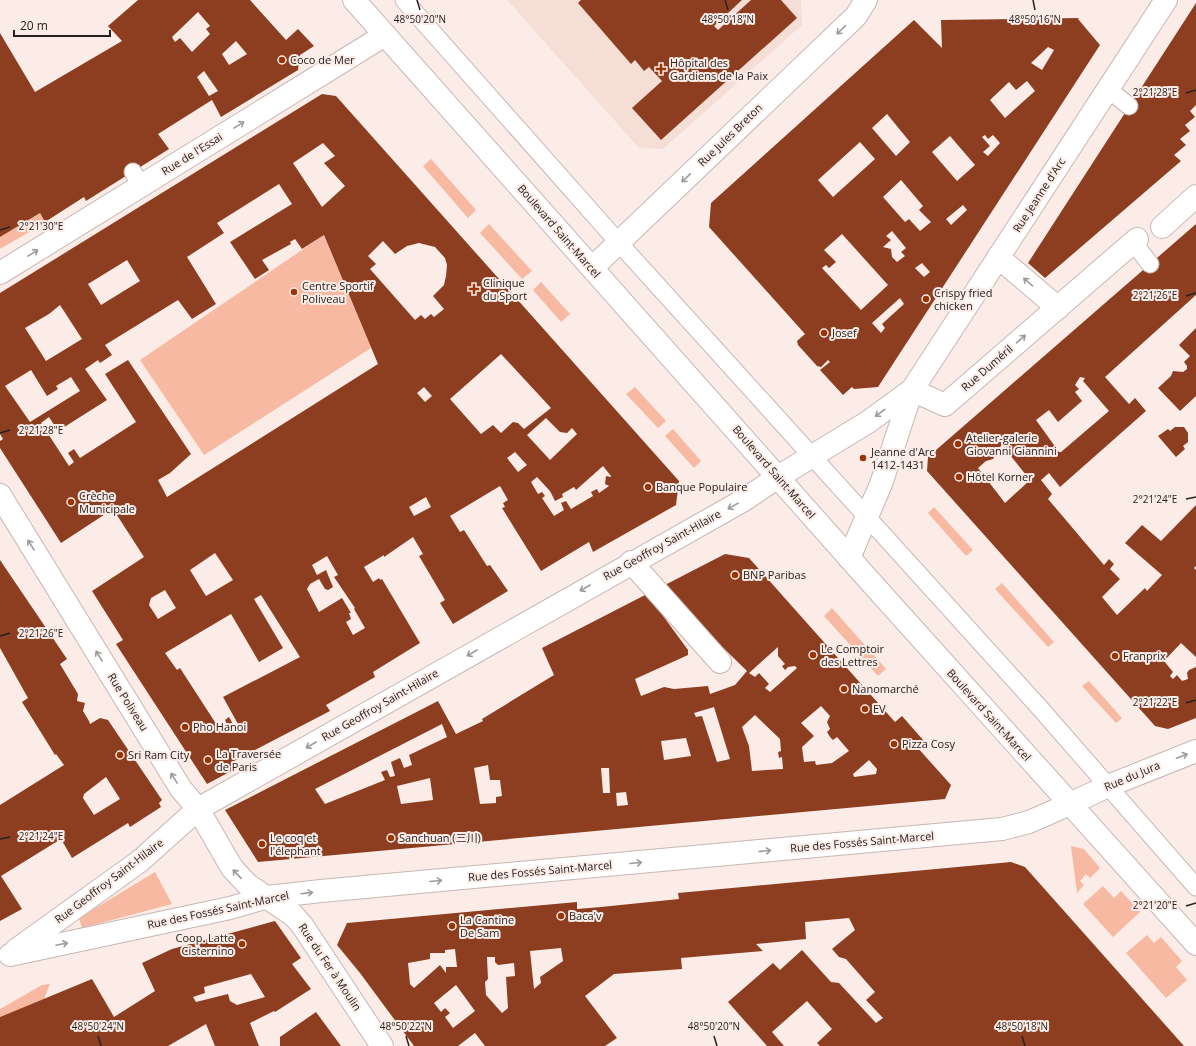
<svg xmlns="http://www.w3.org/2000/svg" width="1196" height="1046" font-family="'Open Sans','Noto Sans SC',sans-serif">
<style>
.built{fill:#f5ded6}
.green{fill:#f8b9a2}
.building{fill:#8d3e20;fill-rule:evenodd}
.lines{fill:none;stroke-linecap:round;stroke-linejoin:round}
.lane-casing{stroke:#c6b7b2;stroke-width:19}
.street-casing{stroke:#c6b7b2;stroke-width:24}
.secondary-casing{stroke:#c6b7b2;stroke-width:24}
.lane{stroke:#fff;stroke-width:17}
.street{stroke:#fff;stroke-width:22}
.secondary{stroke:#fff;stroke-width:22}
.oneway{stroke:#9d9b9a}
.ticks{fill:none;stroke:#26211f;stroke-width:1.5}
.poi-dot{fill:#993502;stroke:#fbece7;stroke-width:1.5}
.labels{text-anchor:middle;stroke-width:4;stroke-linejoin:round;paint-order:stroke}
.poi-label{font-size:11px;fill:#26211f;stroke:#fbece7;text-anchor:start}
.street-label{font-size:11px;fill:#26211f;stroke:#fbece7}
.ticks-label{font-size:10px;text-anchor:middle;fill:#26211f;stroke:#fbece7;stroke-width:4;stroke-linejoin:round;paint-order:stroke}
</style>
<rect width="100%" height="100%" fill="#fbece7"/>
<path class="built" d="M507 0H801L802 25 663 149 639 148Z"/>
<g class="green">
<path d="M431 159 476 210 468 218 423 166Z"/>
<path d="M40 213 45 222 34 227 31 231 0 249V237Z"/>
<path d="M489 224 532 271 522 279 480 233Z"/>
<path d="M324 235 371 348 204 455 140 360Z"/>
<path d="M541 282 570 314 561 322 533 290Z"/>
<path d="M635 387 666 421 658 428 626 394Z"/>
<path d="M673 429 701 461 694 468 665 436Z"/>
<path d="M934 507 973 550 966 556 928 513Z"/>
<path d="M1002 583 1054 642 1048 647 995 589Z"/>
<path d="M832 608 886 669 878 676 824 616Z"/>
<path d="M1089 681 1122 718 1116 723 1082 686Z"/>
<path d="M1071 846 1084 849 1100 868 1090 878 1086 874 1080 881 1084 885 1077 893Z"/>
<path d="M155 872 172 904 82 928 79 918Z"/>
<path d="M1103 886 1114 898 1121 891 1140 912 1113 937 1083 904Z"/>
<path d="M1147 935 1154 943 1161 937 1182 961 1176 967 1187 980 1166 998 1126 953Z"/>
<path d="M50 984 44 999 0 1017V1009L42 985Z"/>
</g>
<g class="building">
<path d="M138 0H250L286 40 298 29 314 46 300 55 298 70 221 117 212 100 158 134 169 149 86 201 84 197 45 222 40 213 0 237V33L35 92 122 41 108 26ZM198 12 210 26 206 29 210 34 192 52 180 38 175 42 172 37ZM236 41 247 54 229 65 222 54ZM204 71 218 91 209 96 197 77Z"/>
<path d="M581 0H742L714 26 718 30 751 0H781L797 18 661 140 632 108 662 81 649 67 644 71 635 60 631 64 578 3Z"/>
<path d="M1196 3V105L1190 111 1195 117 1185 125 1190 131 1180 139 1186 145 1174 155 1181 161 1045 278 1028 263Z"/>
<path d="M1079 18 1078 19 1100 45 878 387 854 389 852 387 843 395 820 370 830 362 828 360 821 367 817 366 798 345 797 341 805 334 709 227 711 203 914 20 942 48 941 20ZM1048 47 1054 50 1042 70 1031 63ZM1027 81 1035 91 1005 118 990 100 1009 82 1016 90ZM887 114 910 142 896 156 872 128ZM985 135 988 139 993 135 1000 143 988 156 983 152 990 146 982 137ZM950 136 975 165 957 181 932 152ZM860 142 875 159 833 197 818 180ZM901 180 923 206 919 210 931 222 920 231 909 219 905 222 883 197ZM963 205 967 210 951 225 946 219ZM892 231 906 248 901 252 905 256 897 262 892 257 891 249 883 247 891 240 886 236ZM842 234 888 285 861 310 822 268 826 265 829 268 836 262 824 250ZM922 263 930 272 924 277 915 268ZM900 298 904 304 882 324 885 328 881 333 872 323Z"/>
<path d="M322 94 336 96 679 481 676 505 593 552 589 542 541 571 502 508 505 507 503 503 508 500 500 486 450 516 460 532 464 530 487 566 490 565 508 591 453 624 440 603 445 600 419 556 423 554 413 537 384 557V555L364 567 373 582 379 578 380 580 382 579 420 643 373 672 375 677 326 705 330 711 234 761 237 768 207 784 116 644 123 640 92 591 144 557 113 509 61 543 0 448V441L3 439 0 434V293ZM323 143 335 156 324 163 345 186 322 207 293 163ZM279 184 292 204 230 242 255 279 269 270 262 260 291 244 290 242 295 239 302 249 324 235 378 364 167 497 158 480 170 473 191 454 128 360 105 374 136 422 80 458 74 449 68 453 74 462 69 466 41 423 49 417 58 431 107 400 85 369 98 360 100 363 112 355 105 345 178 300 192 319 216 304 187 257 224 233 217 223ZM383 241 395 254 407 246 419 243 435 247 445 258 447 265 446 276 444 285 433 296 444 309 434 317 431 314 425 319 421 315 415 320 370 269 376 264 368 256ZM127 260 140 281 101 305 88 284ZM60 305 82 339 46 361 25 328 49 314ZM501 354 551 408 524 429 518 423 513 422 501 433 493 425 481 434 450 399ZM31 370 47 396 58 389 56 386 71 377 80 391 30 422 5 386ZM424 387 432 396 425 402 417 393ZM546 418 560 432 567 433 572 428 577 434 550 460 527 435ZM515 452 527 465 518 472 507 458ZM603 466 611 476V477L606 476 605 484 609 486 599 493 597 489 591 492 593 496 571 509 566 501 561 503 564 510 554 516 542 498 545 496 542 492 538 494 531 482 537 477 550 491 555 501 563 497 562 494 574 487 576 490ZM426 497 431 507 414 516 409 507ZM215 553 233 580 206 596 190 570ZM327 556 338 575 334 577 355 608 354 609 365 628 353 635 346 622 351 619 349 613H351L342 598 319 612 307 589 310 584 319 579 325 589 328 590 333 587 326 570 317 575 312 565ZM165 590 176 608 158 619 149 605 151 598ZM261 595 300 657 223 697 238 724 234 726 229 717 225 720 229 729 222 733 180 668 177 670 165 653 231 614 259 662 283 648 254 599Z"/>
<path d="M1196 224V295L1105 377 1129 404 1135 398 1146 411 1060 487 1049 473 1041 480 1052 494 1048 499 1104 565 1109 559 1114 564 1110 569 1120 579 1102 597 1117 615 1145 588 1147 591 1162 575 1125 543 1142 525 1161 541 1196 505V566L1194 568 1196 570V657L1181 643 1164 661 1173 672 1170 676 1173 679 1177 675 1182 681 1188 679 1187 673 1189 670 1196 667V718L1168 729 1155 726 927 471 928 457ZM1080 377 1085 378 1083 381 1109 411 1061 452H1059L1036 420 1049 410 1058 422 1082 401 1075 392 1079 389 1075 385ZM1002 445 1030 480 1005 503 978 468 986 461 993 459 996 454 995 452Z"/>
<path d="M1196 328V396L1180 411 1158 388 1171 376 1173 371 1183 372 1187 369V366L1184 362 1190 356 1179 345Z"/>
<path d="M1175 427H1184L1188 433V442L1183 446 1185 449 1176 457 1158 436 1168 429 1170 431Z"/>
<path d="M725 554 749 558 895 722 902 716 924 741 917 747 951 785 945 799 258 862 225 810 438 701 456 734 483 721 482 719 554 675 542 648 647 594 688 650V655L635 679 641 696 664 687 674 689 708 686 710 694 735 685 747 671 661 587ZM778 647V656L785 664 782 666 785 670 788 667 795 666 797 668 770 692 765 688 769 684 759 673 755 677 749 673ZM821 706 830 716 827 722 830 729 827 732 830 737 833 740 837 737 849 751 832 763 816 765 815 761 804 762 802 747 814 736 801 723ZM714 707 730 759 717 762 702 716 696 717 694 713ZM755 715 780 739 781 751 778 752 779 758 782 757 783 769 752 771 749 746 742 727ZM442 724 447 737 409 755 412 765 404 768 400 758 391 762 395 776 390 777 387 770 381 772 385 780 325 804 315 789ZM686 738 691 756 664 760 661 741ZM869 760 877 769 876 774 854 777 853 774ZM488 765 490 780H500L502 796 496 797V803L480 804 474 768ZM601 768H609L610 793H603ZM430 778 433 800 401 804 397 786ZM626 792 628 805 617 806 616 793Z"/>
<path d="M0 560 67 659 60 664 78 694 77 701 85 703 83 711 89 721 90 724 100 718 108 720 162 800 159 803 161 807 130 827 128 823 72 858 61 839 1 876 22 909 0 921V805L64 765 56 754 55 755 22 702 28 698 0 648ZM106 777 120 799 94 815 83 798 84 794Z"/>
<path d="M1011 862 1025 867 1184 1046H820L817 1043 832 1029 807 1001 772 1032 784 1046H767L728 1002 773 963 780 970 802 950 831 982 839 983 876 1023 883 1018 866 1000 875 992 846 959 839 957 832 949 855 930 849 918 805 922 806 939 756 944 763 951 681 958 682 969 614 974 585 996 617 1038 605 1046H485L475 1033 458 1046H414L360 973 337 945 347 923 577 902V909L601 907 679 899 678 893ZM561 948 563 961 540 977 541 983 534 989 530 951ZM455 949 457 967H446V973L440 965 414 988 410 984 408 963 430 959V953H445V950ZM487 957H495V962L498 965 514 963 515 976 506 977 508 1008 502 1013 486 995 485 982 488 979ZM456 985 475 1011 453 1028 445 1017 450 1013 445 1008 441 1012 434 1003Z"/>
<path d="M275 921 301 958 292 964 311 989 275 1012 274 1011 250 1023 259 1046H215L206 1024 168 1046H0V1017L92 979 114 1017 155 991 142 963 172 949ZM251 974 265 997 237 1005 230 1001 228 994 196 1002 193 997 205 993 204 987Z"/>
<path d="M316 1012 341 1046H280V1037Z"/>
</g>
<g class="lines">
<g class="lane-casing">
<g id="lane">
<path d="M404 0 619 243 1039 707 1196 887"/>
<path d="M1108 89 1129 106"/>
<path d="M133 172 141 186"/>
<path d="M1133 242 1150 264"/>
</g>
</g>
<g class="street-casing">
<g id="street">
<path d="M1162 227 1196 196"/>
<path d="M998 257 1058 308"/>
<path d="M592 268 856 16 866 0"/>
<path d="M0 273 385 35"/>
<path d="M912 390 945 405 1137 239"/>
<path d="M778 477 868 422 912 390"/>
<path d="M0 495 181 789 198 809 232 868 248 885 293 915 302 925 382 1046"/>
<path d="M849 558 881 484 912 390 1166 0"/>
<path d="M631 562 720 662"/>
<path d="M1070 804 1108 786 1196 751"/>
</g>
</g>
<g class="secondary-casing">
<g id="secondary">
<path d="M354 0 868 579 1196 944"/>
<path d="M16 950 140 861 198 809 744 500 778 477"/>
<path d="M10 955 230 908 268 897 321 891 1002 829 1029 822 1070 804"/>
</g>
</g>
<use href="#lane" class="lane"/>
<use href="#street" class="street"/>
<use href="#secondary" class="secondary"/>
</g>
<defs><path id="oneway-shaft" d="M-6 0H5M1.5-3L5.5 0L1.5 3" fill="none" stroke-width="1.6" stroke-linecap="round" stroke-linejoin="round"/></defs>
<g class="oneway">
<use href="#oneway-shaft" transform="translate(841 30) rotate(136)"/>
<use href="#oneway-shaft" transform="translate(239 125) rotate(-32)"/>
<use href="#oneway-shaft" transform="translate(686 178) rotate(136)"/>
<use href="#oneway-shaft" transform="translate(33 253) rotate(-32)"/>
<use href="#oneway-shaft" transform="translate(1028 282) rotate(-139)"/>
<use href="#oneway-shaft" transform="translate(1021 339) rotate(-41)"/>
<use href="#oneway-shaft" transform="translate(880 413) rotate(143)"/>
<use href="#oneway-shaft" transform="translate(733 506) rotate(151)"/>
<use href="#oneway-shaft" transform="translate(31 545) rotate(-122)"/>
<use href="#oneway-shaft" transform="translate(585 588) rotate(150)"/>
<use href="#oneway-shaft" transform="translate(472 653) rotate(150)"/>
<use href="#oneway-shaft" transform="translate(99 656) rotate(-122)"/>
<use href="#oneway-shaft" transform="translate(311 745) rotate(150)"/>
<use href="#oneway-shaft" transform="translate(1182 756) rotate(-21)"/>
<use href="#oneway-shaft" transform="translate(174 778) rotate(-122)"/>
<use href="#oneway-shaft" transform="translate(765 851) rotate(-5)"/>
<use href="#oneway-shaft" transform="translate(636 863) rotate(-5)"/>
<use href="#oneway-shaft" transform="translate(237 874) rotate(-133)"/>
<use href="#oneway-shaft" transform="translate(436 881) rotate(-5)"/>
<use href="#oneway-shaft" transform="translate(307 893) rotate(-7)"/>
<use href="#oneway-shaft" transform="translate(62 944) rotate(-12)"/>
</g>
<path class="ticks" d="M417 0 420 10M725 0 728 10M1033 0 1035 10M1186 93 1196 90M0 230 10 227M1186 296 1196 293M0 433 10 430M1186 499 1196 497M0 636 10 633M1186 703 1196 700M0 839 10 837M1186 906 1196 903M98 1036 101 1046M406 1036 409 1046M714 1036 717 1046M1022 1036 1025 1046"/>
<g class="poi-dot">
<circle cx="282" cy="60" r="4"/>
<path d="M659 63h4v4h4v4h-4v4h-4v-4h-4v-4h4z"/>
<path d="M472 283h4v4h4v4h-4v4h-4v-4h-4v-4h4z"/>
<circle cx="294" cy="292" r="4"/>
<circle cx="926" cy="299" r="4"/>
<circle cx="824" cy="333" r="4"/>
<circle cx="958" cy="444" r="4"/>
<circle cx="863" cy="458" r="4"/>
<circle cx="959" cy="477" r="4"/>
<circle cx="648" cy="487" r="4"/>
<circle cx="71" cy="502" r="4"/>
<circle cx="735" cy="575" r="4"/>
<circle cx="813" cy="655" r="4"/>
<circle cx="1115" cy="656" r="4"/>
<circle cx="844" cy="689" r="4"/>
<circle cx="865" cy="709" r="4"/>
<circle cx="185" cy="727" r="4"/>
<circle cx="894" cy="744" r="4"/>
<circle cx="120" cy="755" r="4"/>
<circle cx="208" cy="760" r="4"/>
<circle cx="391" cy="838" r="4"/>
<circle cx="262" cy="844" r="4"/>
<circle cx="561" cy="916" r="4"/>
<circle cx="452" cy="926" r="4"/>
<circle cx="242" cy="944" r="4"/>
</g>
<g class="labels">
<g class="poi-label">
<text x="290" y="64">Coco de Mer</text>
<text x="670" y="67">Hôpital des<tspan x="670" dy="13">Gardiens de la Paix</tspan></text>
<text x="483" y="287">Clinique<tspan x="483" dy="13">du Sport</tspan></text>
<text x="302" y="290">Centre Sportif<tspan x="302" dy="13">Poliveau</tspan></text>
<text x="934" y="297">Crispy fried<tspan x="934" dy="13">chicken</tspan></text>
<text x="832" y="337">Josef</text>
<text x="966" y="442">Atelier-galerie<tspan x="966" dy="13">Giovanni Giannini</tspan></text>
<text x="871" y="456">Jeanne d'Arc<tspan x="871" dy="13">1412-1431</tspan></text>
<text x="967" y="481">Hôtel Korner</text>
<text x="656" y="491">Banque Populaire</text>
<text x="79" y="500">Crèche<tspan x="79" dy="13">Municipale</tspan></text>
<text x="743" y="579">BNP Paribas</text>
<text x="821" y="653">Le Comptoir<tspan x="821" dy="13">des Lettres</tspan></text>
<text x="1123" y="660">Franprix</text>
<text x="852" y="693">Nanomarché</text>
<text x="873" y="713">EV</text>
<text x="193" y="731">Pho Hanoi</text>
<text x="902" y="748">Pizza Cosy</text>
<text x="216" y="758">La Traversée<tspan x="216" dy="13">de Paris</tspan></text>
<text x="128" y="759">Sri Ram City</text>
<text x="270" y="842">Le coq et<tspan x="270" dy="13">l'élephant</tspan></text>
<text x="399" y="842">Sanchuan (三川)</text>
<text x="569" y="920">Baca'v</text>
<text x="460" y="924">La Cantine<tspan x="460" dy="13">De Sam</tspan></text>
<text x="234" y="942" text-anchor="end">Coop. Latte<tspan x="234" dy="13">Cisternino</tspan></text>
</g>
<g class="street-label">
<text transform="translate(730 135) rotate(-44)" y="4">Rue Jules Breton</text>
<text transform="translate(192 154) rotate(-32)" y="4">Rue de l'Essai</text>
<text transform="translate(1039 195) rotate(-57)" y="4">Rue Jeanne d'Arc</text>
<text transform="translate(559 231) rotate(49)" y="4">Boulevard Saint-Marcel</text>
<text transform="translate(987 368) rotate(-41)" y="4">Rue Duméril</text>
<text transform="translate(774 472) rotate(49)" y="4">Boulevard Saint-Marcel</text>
<text transform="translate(662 545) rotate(-29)" y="4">Rue Geoffroy Saint-Hilaire</text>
<text transform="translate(128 702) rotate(58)" y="4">Rue Poliveau</text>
<text transform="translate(380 705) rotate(-30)" y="4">Rue Geoffroy Saint-Hilaire</text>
<text transform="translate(989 715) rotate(48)" y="4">Boulevard Saint-Marcel</text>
<text transform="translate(1132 776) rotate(-23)" y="4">Rue du Jura</text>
<text transform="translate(862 842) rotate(-5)" y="4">Rue des Fossés Saint-Marcel</text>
<text transform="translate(540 871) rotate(-5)" y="4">Rue des Fossés Saint-Marcel</text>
<text transform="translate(109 881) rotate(-37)" y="4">Rue Geoffroy Saint-Hilaire</text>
<text transform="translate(218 910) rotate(-12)" y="4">Rue des Fossés Saint-Marcel</text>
<text transform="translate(330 967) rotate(56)" y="4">Rue du Fer à Moulin</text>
</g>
</g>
<g class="ticks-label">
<text x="420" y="23">48°50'20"N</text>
<text x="728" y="23">48°50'18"N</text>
<text x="1035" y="23">48°50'16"N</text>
<text x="1155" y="96">2°21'28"E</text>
<text x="41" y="230">2°21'30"E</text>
<text x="1155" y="299">2°21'26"E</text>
<text x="41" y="434">2°21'28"E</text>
<text x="1155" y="503">2°21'24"E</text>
<text x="41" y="637">2°21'26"E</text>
<text x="1155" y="706">2°21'22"E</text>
<text x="41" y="840">2°21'24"E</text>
<text x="1155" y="909">2°21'20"E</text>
<text x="98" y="1030">48°50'24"N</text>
<text x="406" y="1030">48°50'22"N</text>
<text x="714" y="1030">48°50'20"N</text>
<text x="1022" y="1030">48°50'18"N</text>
</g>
<path d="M14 30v6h96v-6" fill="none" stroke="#26211f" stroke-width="2"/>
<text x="20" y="30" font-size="12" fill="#26211f" stroke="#fbece7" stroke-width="3" paint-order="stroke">20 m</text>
</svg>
